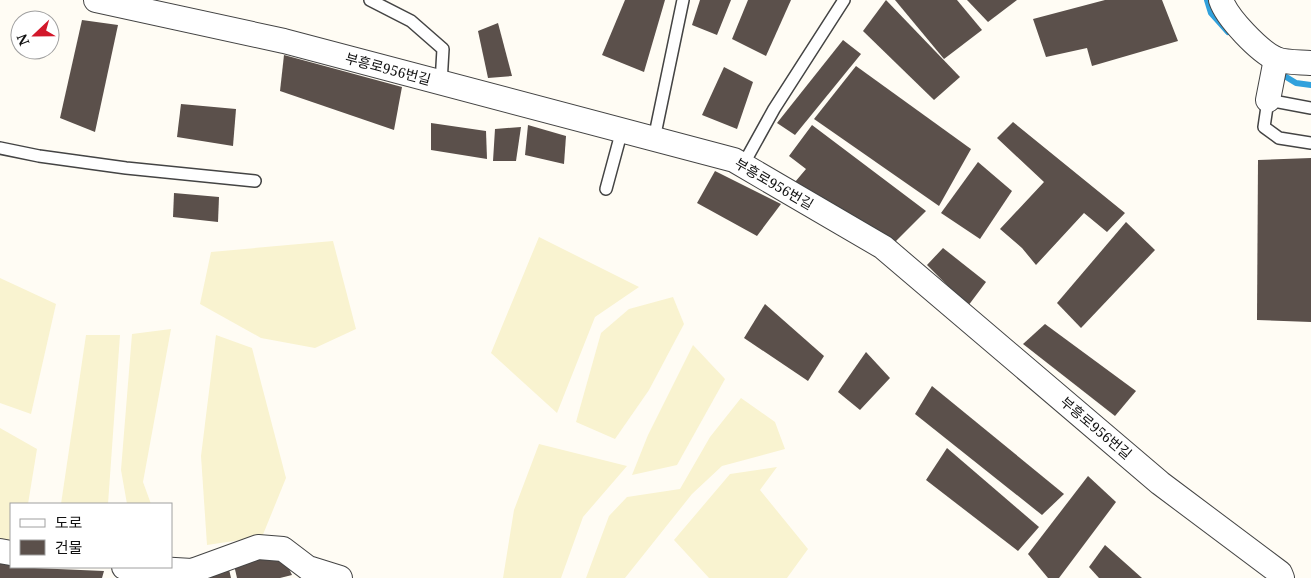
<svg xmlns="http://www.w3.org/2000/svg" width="1311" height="578" font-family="'Noto Serif','Noto Sans KR',serif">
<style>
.farmland{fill:#f9f3d0}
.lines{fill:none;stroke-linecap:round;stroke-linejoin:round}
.stream{stroke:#31a1dc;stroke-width:6}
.building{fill:#5b504b}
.service-casing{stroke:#444;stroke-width:14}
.minor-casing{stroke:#444;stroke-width:26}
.service{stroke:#fff;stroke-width:11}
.minor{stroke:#fff;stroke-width:24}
.labels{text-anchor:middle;stroke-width:5;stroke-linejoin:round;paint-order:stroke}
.street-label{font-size:14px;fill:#111;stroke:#fff}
</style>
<rect width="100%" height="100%" fill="#fffcf4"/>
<g class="farmland">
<path d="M539 237 639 287 595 317 557 413 491 353Z"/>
<path d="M333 241 356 329 315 348 261 338 200 304 211 252Z"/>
<path d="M0 278 56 304 31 414 0 403Z"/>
<path d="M673 297 684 324 649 390 615 439 576 422 601 333 629 309Z"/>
<path d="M171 329 143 482 151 504H127L121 470 132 334Z"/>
<path d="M86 335H120L108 504H61Z"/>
<path d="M216 335 252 348 286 478 262 537 207 545 201 456Z"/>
<path d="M693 345 725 379 677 465 632 475 648 435Z"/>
<path d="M741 398 775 422 785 449 722 466 692 494 625 578H586L609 516 627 497 680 489 710 437Z"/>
<path d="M0 428 37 449 28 504H11V544L0 543Z"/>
<path d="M539 444 627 466 583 517 561 578H503L514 510Z"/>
<path d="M777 467 760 490 808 549 787 578H709L674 540 730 474Z"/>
</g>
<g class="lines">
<g class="stream">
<path d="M1207 0 1211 13 1228 32"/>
<path d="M1278 72 1296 83 1311 85"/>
</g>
</g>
<g class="building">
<path d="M625 0H665L644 72 602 55Z"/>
<path d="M700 0H731L717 35 692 25Z"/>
<path d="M748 0H791L766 56 732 39Z"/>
<path d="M886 0 960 77 934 100 863 31Z"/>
<path d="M895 0H957L982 30 944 59Z"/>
<path d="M967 0H1017L988 22Z"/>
<path d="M1105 0H1162L1178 41 1092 66 1087 48 1046 57 1033 19Z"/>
<path d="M82 20 118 25 95 132 60 118Z"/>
<path d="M498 23 512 76 488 78 478 31Z"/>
<path d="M843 40 861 54 795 135 777 123Z"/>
<path d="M284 55 402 87 394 130 280 91Z"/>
<path d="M856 66 971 149 939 206 814 119Z"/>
<path d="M724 67 753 82 737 129 702 115Z"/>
<path d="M181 104 236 109 233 146 177 137Z"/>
<path d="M1013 122 1125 213 1107 232 1084 213 1036 265 1022 248 1000 229 1044 182 997 138Z"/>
<path d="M431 123 486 131 487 159 431 150Z"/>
<path d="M528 125 566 136 564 164 525 155Z"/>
<path d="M812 125 926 211 891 246 795 182 806 169 789 156Z"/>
<path d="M521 127 516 161H493L495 129Z"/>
<path d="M1311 158V322L1257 320 1258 160Z"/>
<path d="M978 162 1012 191 980 239 941 213Z"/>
<path d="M715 171 781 204 757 236 697 203Z"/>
<path d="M174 193 219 197 218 222 173 217Z"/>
<path d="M1126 222 1155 250 1081 328 1057 303Z"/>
<path d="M943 248 986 282 968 306 927 265Z"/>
<path d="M765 304 824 356 808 381 744 338Z"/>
<path d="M1045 324 1136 391 1115 416 1023 344Z"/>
<path d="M866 352 890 378 860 410 838 392Z"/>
<path d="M932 386 1064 494 1042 515 915 414Z"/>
<path d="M947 448 1039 527 1018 551 926 480Z"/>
<path d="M1088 476 1116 502 1059 578H1048L1028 554Z"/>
<path d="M1105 545 1142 578H1099L1089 567Z"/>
<path d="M283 556 292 575 280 578H237L234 565 251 559Z"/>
<path d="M0 563 11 564V567L104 571 102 578H0Z"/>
<path d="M228 565 231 578H192Z"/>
</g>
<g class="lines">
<g class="service-casing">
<g id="service">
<path d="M370 0 411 21 443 49 441 83"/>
<path d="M1311 108 1268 100 1264 127 1279 138 1311 143"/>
<path d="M654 139 683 0"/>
<path d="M0 148 39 156 126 168 255 181"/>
<path d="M743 165 774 109 844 0"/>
<path d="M606 189 622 130"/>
</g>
</g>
<g class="minor-casing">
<g id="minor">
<path d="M96 0 284 41 734 160 883 247 1160 483 1280 573 1282 578"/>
<path d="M1221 0C1227 18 1259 51 1276 59 1286 63 1301 62 1311 63"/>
<path d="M1268 100 1276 59"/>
<path d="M0 551 11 553"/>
<path d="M124 567 192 571 258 547 283 549 308 568 340 578"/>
</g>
</g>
<use href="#service" class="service"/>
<use href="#minor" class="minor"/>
</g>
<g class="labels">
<g class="street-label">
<text transform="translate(388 69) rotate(15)" y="5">부흥로956번길</text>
<text transform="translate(774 184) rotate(30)" y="5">부흥로956번길</text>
<text transform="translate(1096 428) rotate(40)" y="5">부흥로956번길</text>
</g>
</g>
<rect x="10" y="503" width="162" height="65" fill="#ffffff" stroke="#a0a0a0"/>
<rect x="20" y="519" width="25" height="8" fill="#ffffff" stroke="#a0a0a0"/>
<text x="55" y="528" font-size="15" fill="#111111">도로</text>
<rect x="20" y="540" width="25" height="15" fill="#5b504b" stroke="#a0a0a0"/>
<text x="55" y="553" font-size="15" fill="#111111">건물</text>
<g transform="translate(35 35) rotate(248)"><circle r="24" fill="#ffffff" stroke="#a0a0a0"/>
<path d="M0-4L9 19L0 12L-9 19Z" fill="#d2172a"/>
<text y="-8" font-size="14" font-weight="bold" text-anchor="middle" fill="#111111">N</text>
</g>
</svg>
